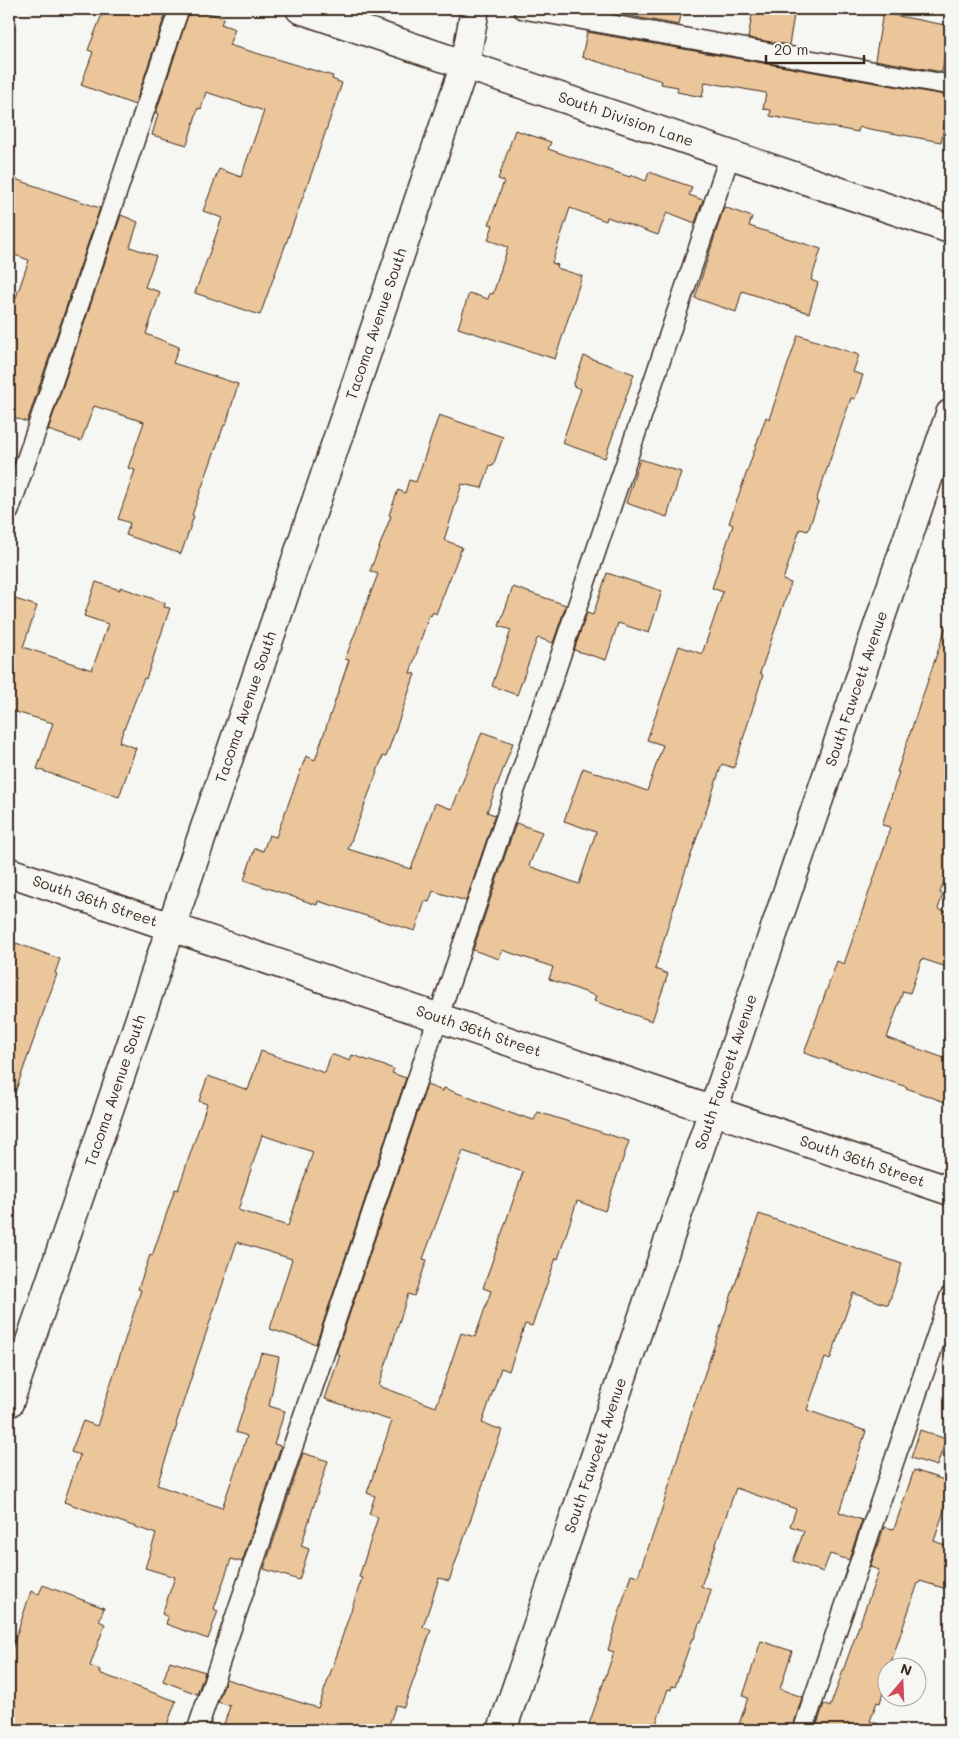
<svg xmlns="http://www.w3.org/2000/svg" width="959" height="1739" font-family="Mali,sans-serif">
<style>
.building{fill:#ebc69b;stroke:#3b2a1e;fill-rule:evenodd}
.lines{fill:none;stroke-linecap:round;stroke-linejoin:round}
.service-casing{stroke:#3b2a1e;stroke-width:22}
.minor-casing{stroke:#3b2a1e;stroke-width:31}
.service{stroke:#f6f6f2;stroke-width:19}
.minor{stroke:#f6f6f2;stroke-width:28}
.labels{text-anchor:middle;stroke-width:4.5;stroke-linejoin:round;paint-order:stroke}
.street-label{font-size:15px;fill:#3b2a1e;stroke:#f6f6f2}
</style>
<rect width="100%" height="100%" fill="#f6f6f2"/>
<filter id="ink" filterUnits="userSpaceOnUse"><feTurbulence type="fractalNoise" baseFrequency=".02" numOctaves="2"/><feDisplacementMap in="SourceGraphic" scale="10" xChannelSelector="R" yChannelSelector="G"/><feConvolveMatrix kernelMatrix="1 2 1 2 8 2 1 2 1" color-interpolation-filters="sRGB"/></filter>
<g filter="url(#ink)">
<g class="building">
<path d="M104 9H167L135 105 81 85 93 52 88 50Z"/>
<path d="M190 9H197L224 18 221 24 235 29 229 45 333 76 332 79 342 83 312 172 260 315 195 293 222 218 203 211 219 169 241 177 264 111 206 92 201 109 198 108 187 145 152 135 158 114 156 113Z"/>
<path d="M592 9H682L679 25Z"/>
<path d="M753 9H795L789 45 748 38Z"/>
<path d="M883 13 950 26 942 72 875 60Z"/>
<path d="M587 32 950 96 941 142 859 127 858 132 770 116 771 110 763 109 766 93 705 82 702 97 677 92 678 87 661 84 662 81 582 57Z"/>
<path d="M515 130 551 142 548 149 630 177 631 175 646 181 649 172 692 187 689 195 703 200 695 223 667 212 658 235 607 217 606 221 570 208 552 263 558 265 557 268 582 276 555 359 458 328 469 293 488 299 490 293 493 294 508 247 488 240 493 225 489 224 504 181 498 179Z"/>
<path d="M9 177 100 208 27 422 9 416V318L29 260 9 253Z"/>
<path d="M724 207 752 217 749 226 821 249 811 280 818 283 809 313 742 291 736 312 695 298Z"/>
<path d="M121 215 138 222 130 247 156 256 145 287 160 292 146 334 179 347 173 363 238 384 226 425H224L192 515 194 516 181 554 126 535 130 523 118 519 135 470 128 468 144 422 94 406 81 441 48 430Z"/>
<path d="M798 335 859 355 853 372 863 375 855 399 851 398 816 501 818 502 808 531 800 529 783 580 791 583 760 673 763 675 734 768 722 764 679 890 655 969 668 974 652 1021 594 1001 596 996 549 979 553 967 502 950 499 959 473 950 516 823 542 832 529 866 579 884 596 832 564 821 583 768 647 791 663 745 647 740 679 646 702 654 723 592 712 588 733 525 729 523 766 417 769 419Z"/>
<path d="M584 356 634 374 605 458 562 443 581 389 573 386Z"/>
<path d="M439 415 503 437 493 466 490 465 482 488 462 484 444 540 462 547 436 614 433 612 431 616 429 615 410 673 415 674 386 757 383 756 348 849 411 869 435 803 452 809 482 732 513 743 487 812 495 815 466 901 433 891 429 902 425 901 415 931 318 901 317 905 244 880 255 848 263 851 269 835 276 837 306 756 315 760 349 660 345 659 378 574 370 571 391 516 389 515 398 490 405 493 409 480 416 482Z"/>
<path d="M640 459 681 472 667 517 626 503Z"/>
<path d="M607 573 662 591 649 633 618 623 606 660 574 650 587 613 593 615Z"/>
<path d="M96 582 120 590V587L165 603 164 607 170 608 146 679 144 678 119 742 136 748 119 797 37 769 53 723 9 710V597L37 606 23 647 92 670 108 624 84 616Z"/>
<path d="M513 587 566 605 553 643 539 638 537 639 517 695 492 686 511 630 499 626Z"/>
<path d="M946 627 950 628V862L940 893 943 894 938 909 950 913V968L922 959 910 993 903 991 887 1038 950 1060V1104L906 1088 907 1087 804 1053 837 961 844 964 885 846 890 827 882 825 899 772H897Z"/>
<path d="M16 943 60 959 55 973 57 974 12 1101 9 1100V945L15 947Z"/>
<path d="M261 1051 325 1073 331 1054 350 1061 352 1055 394 1069 392 1073 406 1078 316 1344 270 1329 292 1259 237 1242 199 1354 176 1424 177 1425 157 1485 222 1508 247 1436 236 1432 261 1353 279 1357 269 1406 285 1411 274 1444 281 1446 242 1562 231 1559 214 1609 218 1611 208 1639 166 1624 168 1617 162 1614 175 1577 145 1568 156 1534 64 1502 80 1455 71 1452 83 1421 97 1426 141 1290 138 1289 150 1255 152 1256 175 1189 178 1190 201 1122 207 1104 199 1101 208 1076 248 1090ZM262 1135 313 1152 288 1226 238 1210Z"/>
<path d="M427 1085 443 1091 444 1088 521 1117V1116L534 1120 538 1112 629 1141 605 1211 577 1201 558 1259 556 1258 532 1326 525 1324 509 1371 501 1368 482 1423 502 1430 449 1581 439 1578 423 1627 431 1630 404 1707 396 1705 387 1730H222L230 1706 218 1702 226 1679 318 1708 340 1646H339L362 1578 359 1577 378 1517 369 1514 375 1496 367 1493 392 1421 325 1399 340 1355 337 1354V1351ZM463 1151 523 1172 483 1288 491 1291 475 1337 461 1333 436 1407 379 1386 408 1294 414 1296 427 1260 423 1259Z"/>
<path d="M759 1214 902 1264 888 1305 853 1293 830 1360 825 1358 807 1410 866 1431 839 1512 862 1520 849 1560 830 1554 823 1572 793 1561 804 1531 790 1526 796 1509 736 1488 701 1586 711 1590 701 1623H699L694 1639H692L675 1687 672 1686 671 1690 668 1689 654 1730H587L614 1652 608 1650 631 1574 638 1576 662 1509 693 1408Z"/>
<path d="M920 1430 946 1439 937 1466 911 1458Z"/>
<path d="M303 1453 328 1461 301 1546 309 1549 299 1580 264 1569Z"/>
<path d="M914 1470 950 1482V1492L934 1541 950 1547V1590L920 1581 919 1584 918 1583 891 1662 893 1663 892 1666H886V1682L880 1703 877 1702 870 1721 886 1727 885 1730H815L824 1704 830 1707 879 1570 870 1567 884 1527 894 1529Z"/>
<path d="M43 1585 104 1608 99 1621 105 1624 90 1666 100 1670 99 1673 176 1701 165 1730H9V1658L31 1591 39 1594Z"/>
<path d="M761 1641 792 1651 780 1689 802 1697 792 1730H737L748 1698 743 1696Z"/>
<path d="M170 1661 205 1672 197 1694 163 1681Z"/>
</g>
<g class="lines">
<g class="service-casing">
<g id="service">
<path d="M523 9 950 85"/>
<path d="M9 511 179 9"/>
<path d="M197 1730 730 155"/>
<path d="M803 1730 950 1296"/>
</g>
</g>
<g class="minor-casing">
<g id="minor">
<path id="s1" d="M300 9 950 229"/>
<path id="s2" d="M9 872 950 1191"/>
<path id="s3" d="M9 1403 465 64 475 9"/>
<path id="s4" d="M502 1730 950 414"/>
</g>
</g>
<use href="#service" class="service"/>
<use href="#minor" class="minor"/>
</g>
</g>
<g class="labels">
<g class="street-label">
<text dy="5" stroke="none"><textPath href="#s1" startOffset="344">South Division Lane</textPath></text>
<text dy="5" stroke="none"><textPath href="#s3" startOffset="1140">Tacoma Avenue South</textPath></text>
<text dy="5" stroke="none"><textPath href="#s4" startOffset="1100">South Fawcett Avenue</textPath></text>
<text dy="5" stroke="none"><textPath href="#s3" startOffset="735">Tacoma Avenue South</textPath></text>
<text dy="5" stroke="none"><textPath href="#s2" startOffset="91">South 36th Street</textPath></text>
<text dy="5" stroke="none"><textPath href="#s2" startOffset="496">South 36th Street</textPath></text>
<text dy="5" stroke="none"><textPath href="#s4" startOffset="695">South Fawcett Avenue</textPath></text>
<text dy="5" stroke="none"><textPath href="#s3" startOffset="330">Tacoma Avenue South</textPath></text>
<text dy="5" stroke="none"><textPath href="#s2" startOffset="901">South 36th Street</textPath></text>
<text dy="5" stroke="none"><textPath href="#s4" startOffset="290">South Fawcett Avenue</textPath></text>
</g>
</g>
<rect width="959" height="1739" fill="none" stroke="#f6f6f2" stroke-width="30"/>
<rect x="15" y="15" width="929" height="1709" fill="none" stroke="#3b2a1e" stroke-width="2" filter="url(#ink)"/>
<g transform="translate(902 1682) rotate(19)"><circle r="24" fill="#f6f6f2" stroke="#aba49d"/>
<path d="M0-4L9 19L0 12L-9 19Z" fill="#d1495b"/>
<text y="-8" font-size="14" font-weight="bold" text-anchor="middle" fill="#3b2a1e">N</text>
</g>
<path d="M766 55v8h98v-8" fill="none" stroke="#3b2a1e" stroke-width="2.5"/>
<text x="774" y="55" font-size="15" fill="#3b2a1e" stroke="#f6f6f2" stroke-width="4" paint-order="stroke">20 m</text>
</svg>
